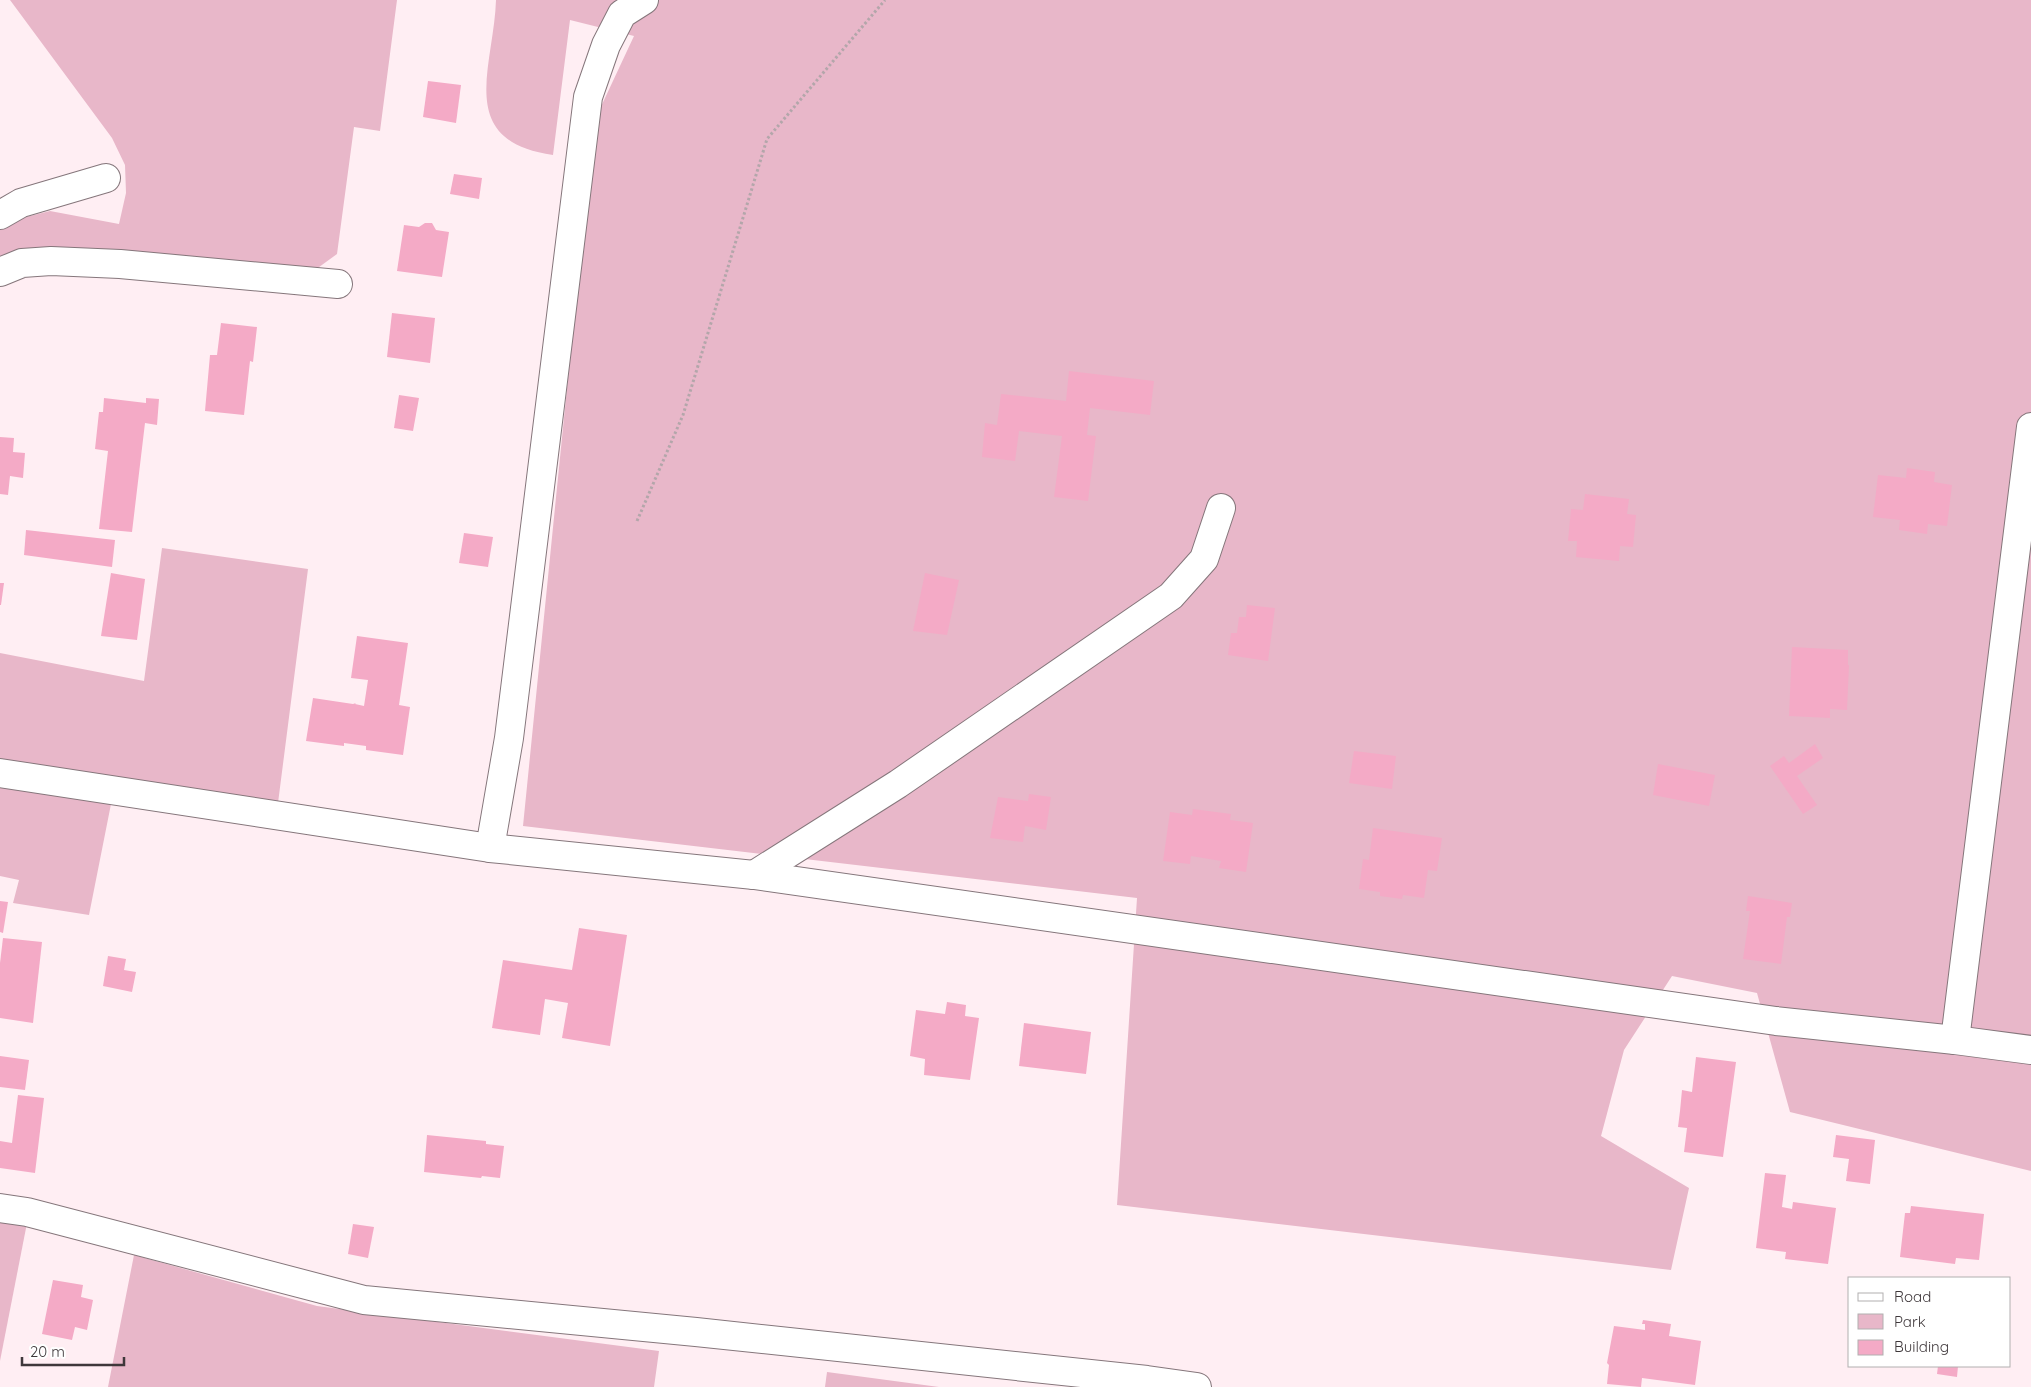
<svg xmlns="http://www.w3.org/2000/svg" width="2031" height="1387" font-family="Quicksand,sans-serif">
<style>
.green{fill:#e8b7c9}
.building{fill:#f4aac6}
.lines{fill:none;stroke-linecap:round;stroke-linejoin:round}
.minor-casing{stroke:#85767b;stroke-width:30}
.path{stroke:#b3a6aa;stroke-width:3;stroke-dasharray:2.5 2.5;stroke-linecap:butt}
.minor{stroke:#fff;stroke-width:28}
</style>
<rect width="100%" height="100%" fill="#ffeef3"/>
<g class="green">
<path d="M10 0H397L380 131 354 127 337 254 315 270 0 261V230L22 218 50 211 119 224 126 193 125 165 112 138Z"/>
<path d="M496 0H2031V1171L1790 1112 1757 993 1672 976 1624 1050 1601 1136 1689 1188 1671 1270 1117 1205 1137 898 523 826 587 189 598 113 634 36 570 20 553 155C454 141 494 67 496 0Z"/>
<path d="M162 548 308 569 278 803 0 761V653L144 681Z"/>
<path d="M0 787 111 804 89 915 13 903 19 880 0 876Z"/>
<path d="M0 1219 27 1223 0 1361Z"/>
<path d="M134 1255 317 1306 659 1351 654 1387H108Z"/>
<path d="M827 1372 939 1387H825Z"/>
</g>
<g class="building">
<path d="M428 81 461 85 456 123 423 117Z"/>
<path d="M454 174 482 178 479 199 450 194Z"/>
<path d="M425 223H432L436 230 449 232 442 277 397 271 404 225 419 227Z"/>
<path d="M392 313 435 318 430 363 387 357Z"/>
<path d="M221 323 257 327 253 362 250 361 244 415 205 411 210 355H217Z"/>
<path d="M1069 371 1154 381 1150 415 1090 408 1087 435 1096 436 1088 501 1054 497 1062 436 1019 431 1015 461 982 457 985 423 997 425 1001 394 1066 401Z"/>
<path d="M399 395 419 398 413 431 394 428Z"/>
<path d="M104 398 146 403V398L159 399 157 425 145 423 132 532 99 529 108 451 95 449 99 412H103Z"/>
<path d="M0 437 14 438 13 452 25 453 23 478 10 476 8 495 0 494Z"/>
<path d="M1907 468 1935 472 1934 482 1952 485 1947 526 1928 524 1927 534 1899 530 1900 520 1873 517 1878 475 1906 478Z"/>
<path d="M1585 494 1629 499 1627 514 1636 515 1633 547 1620 546 1619 561 1576 557 1577 541H1568L1571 509 1583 510Z"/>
<path d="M26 530 115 540 112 567 24 555Z"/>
<path d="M464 533 493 537 488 567 459 563Z"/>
<path d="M111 573 145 579 137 640 101 636Z"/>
<path d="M925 573 959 580 947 635 913 631Z"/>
<path d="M0 583H4L1 605H0Z"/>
<path d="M1247 605 1275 608 1268 661 1228 655 1231 633H1237L1239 617H1246Z"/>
<path d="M357 636 408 643 399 705 410 707 403 755 366 750V746L344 743V746L306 741 313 698 353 704 356 703 355 704 364 706 368 680 351 678Z"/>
<path d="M1792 647 1848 650V665H1849L1847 710 1830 709V718L1789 716Z"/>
<path d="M1815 744 1823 758 1797 776 1817 805 1803 814 1770 766 1784 756 1789 763Z"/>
<path d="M1354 751 1396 756 1392 789 1349 783Z"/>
<path d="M1658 764 1715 775 1709 806 1653 795Z"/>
<path d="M1029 794 1051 797 1046 830 1025 826 1023 842 990 838 998 797 1028 801Z"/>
<path d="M1193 809 1231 814 1230 820 1253 823 1246 872 1219 868 1221 861 1191 856 1190 864 1163 861 1170 812 1192 815Z"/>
<path d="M1373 828 1442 838 1437 871 1428 870 1424 898 1403 895 1402 899 1380 896V892L1359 889 1363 859 1369 860Z"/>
<path d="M1748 896 1792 903 1790 917H1787L1781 964 1743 959 1750 911H1746Z"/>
<path d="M0 901 8 902 3 933 0 932Z"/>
<path d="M579 928 627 935 610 1046 562 1038 568 1003 545 999 540 1035 492 1028 503 960 572 970Z"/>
<path d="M3 938 42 942 33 1023 0 1018V963Z"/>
<path d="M108 956 126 959 124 970 136 972 132 992 103 986Z"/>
<path d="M947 1002 966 1005 965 1016 979 1018 970 1080 924 1075 925 1059 910 1056 916 1010 945 1014Z"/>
<path d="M1024 1023 1091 1032 1086 1074 1019 1066Z"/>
<path d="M0 1056 29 1060 25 1090 0 1087Z"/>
<path d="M1696 1057 1736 1062 1723 1157 1684 1152 1687 1128 1678 1127 1680 1111 1682 1090 1692 1092Z"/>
<path d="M18 1095 44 1098 35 1173 0 1168V1141L12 1143Z"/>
<path d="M427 1135 486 1141V1144L504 1146 500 1178 482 1176 481 1178 424 1172Z"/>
<path d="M1836 1135 1875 1140 1870 1184 1846 1181 1849 1159 1833 1157Z"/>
<path d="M1765 1173 1786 1175 1782 1207 1792 1209 1793 1202 1836 1208 1828 1264 1785 1259 1786 1252 1756 1248Z"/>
<path d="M1911 1206 1984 1214 1979 1260 1956 1258 1955 1264 1900 1257 1905 1213H1910Z"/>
<path d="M353 1224 374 1227 368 1258 348 1254Z"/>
<path d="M53 1280 83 1285 81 1297 93 1300 87 1330 75 1327 72 1340 42 1334Z"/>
<path d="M1643 1320 1671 1324 1669 1336 1701 1341 1695 1385 1642 1378 1641 1387 1607 1384 1609 1365 1607 1363 1614 1326 1645 1330V1324H1642Z"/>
<path d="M1938 1366H1958L1957 1377 1937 1374Z"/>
</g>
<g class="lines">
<g class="minor-casing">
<g id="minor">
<path d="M0 215 21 203 106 178"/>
<path d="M0 272 22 263 51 261 120 264 338 284"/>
<path d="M0 773 490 848 754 875 1776 1021 1955 1040 2031 1050"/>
<path d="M490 848 509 738 588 97 606 45 622 14 644 0"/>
<path d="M754 875 898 784 1171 596 1204 559 1221 508"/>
<path d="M1955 1040 2031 427"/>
<path d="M0 1208 27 1212 364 1300 696 1332 1147 1380 1197 1387"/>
</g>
</g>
<path class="path" d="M637 521 683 415 767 139 885 0"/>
<use href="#minor" class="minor"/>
</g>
<rect x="1848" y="1277" width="162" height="90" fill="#ffffff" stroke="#b2afb0"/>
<rect x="1858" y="1293" width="25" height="8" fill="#ffffff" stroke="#b2afb0"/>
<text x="1894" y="1302" font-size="15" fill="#3e373a">Road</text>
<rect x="1858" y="1314" width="25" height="15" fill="#e8b7c9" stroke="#b2afb0"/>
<text x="1894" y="1327" font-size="15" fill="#3e373a">Park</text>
<rect x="1858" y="1340" width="25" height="15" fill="#f4aac6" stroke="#b2afb0"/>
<text x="1894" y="1352" font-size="15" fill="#3e373a">Building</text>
<path d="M22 1357v8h102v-8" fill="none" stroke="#3e373a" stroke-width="2.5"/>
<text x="30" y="1357" font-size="15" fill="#3e373a" stroke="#ffffff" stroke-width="4" paint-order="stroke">20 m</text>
</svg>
